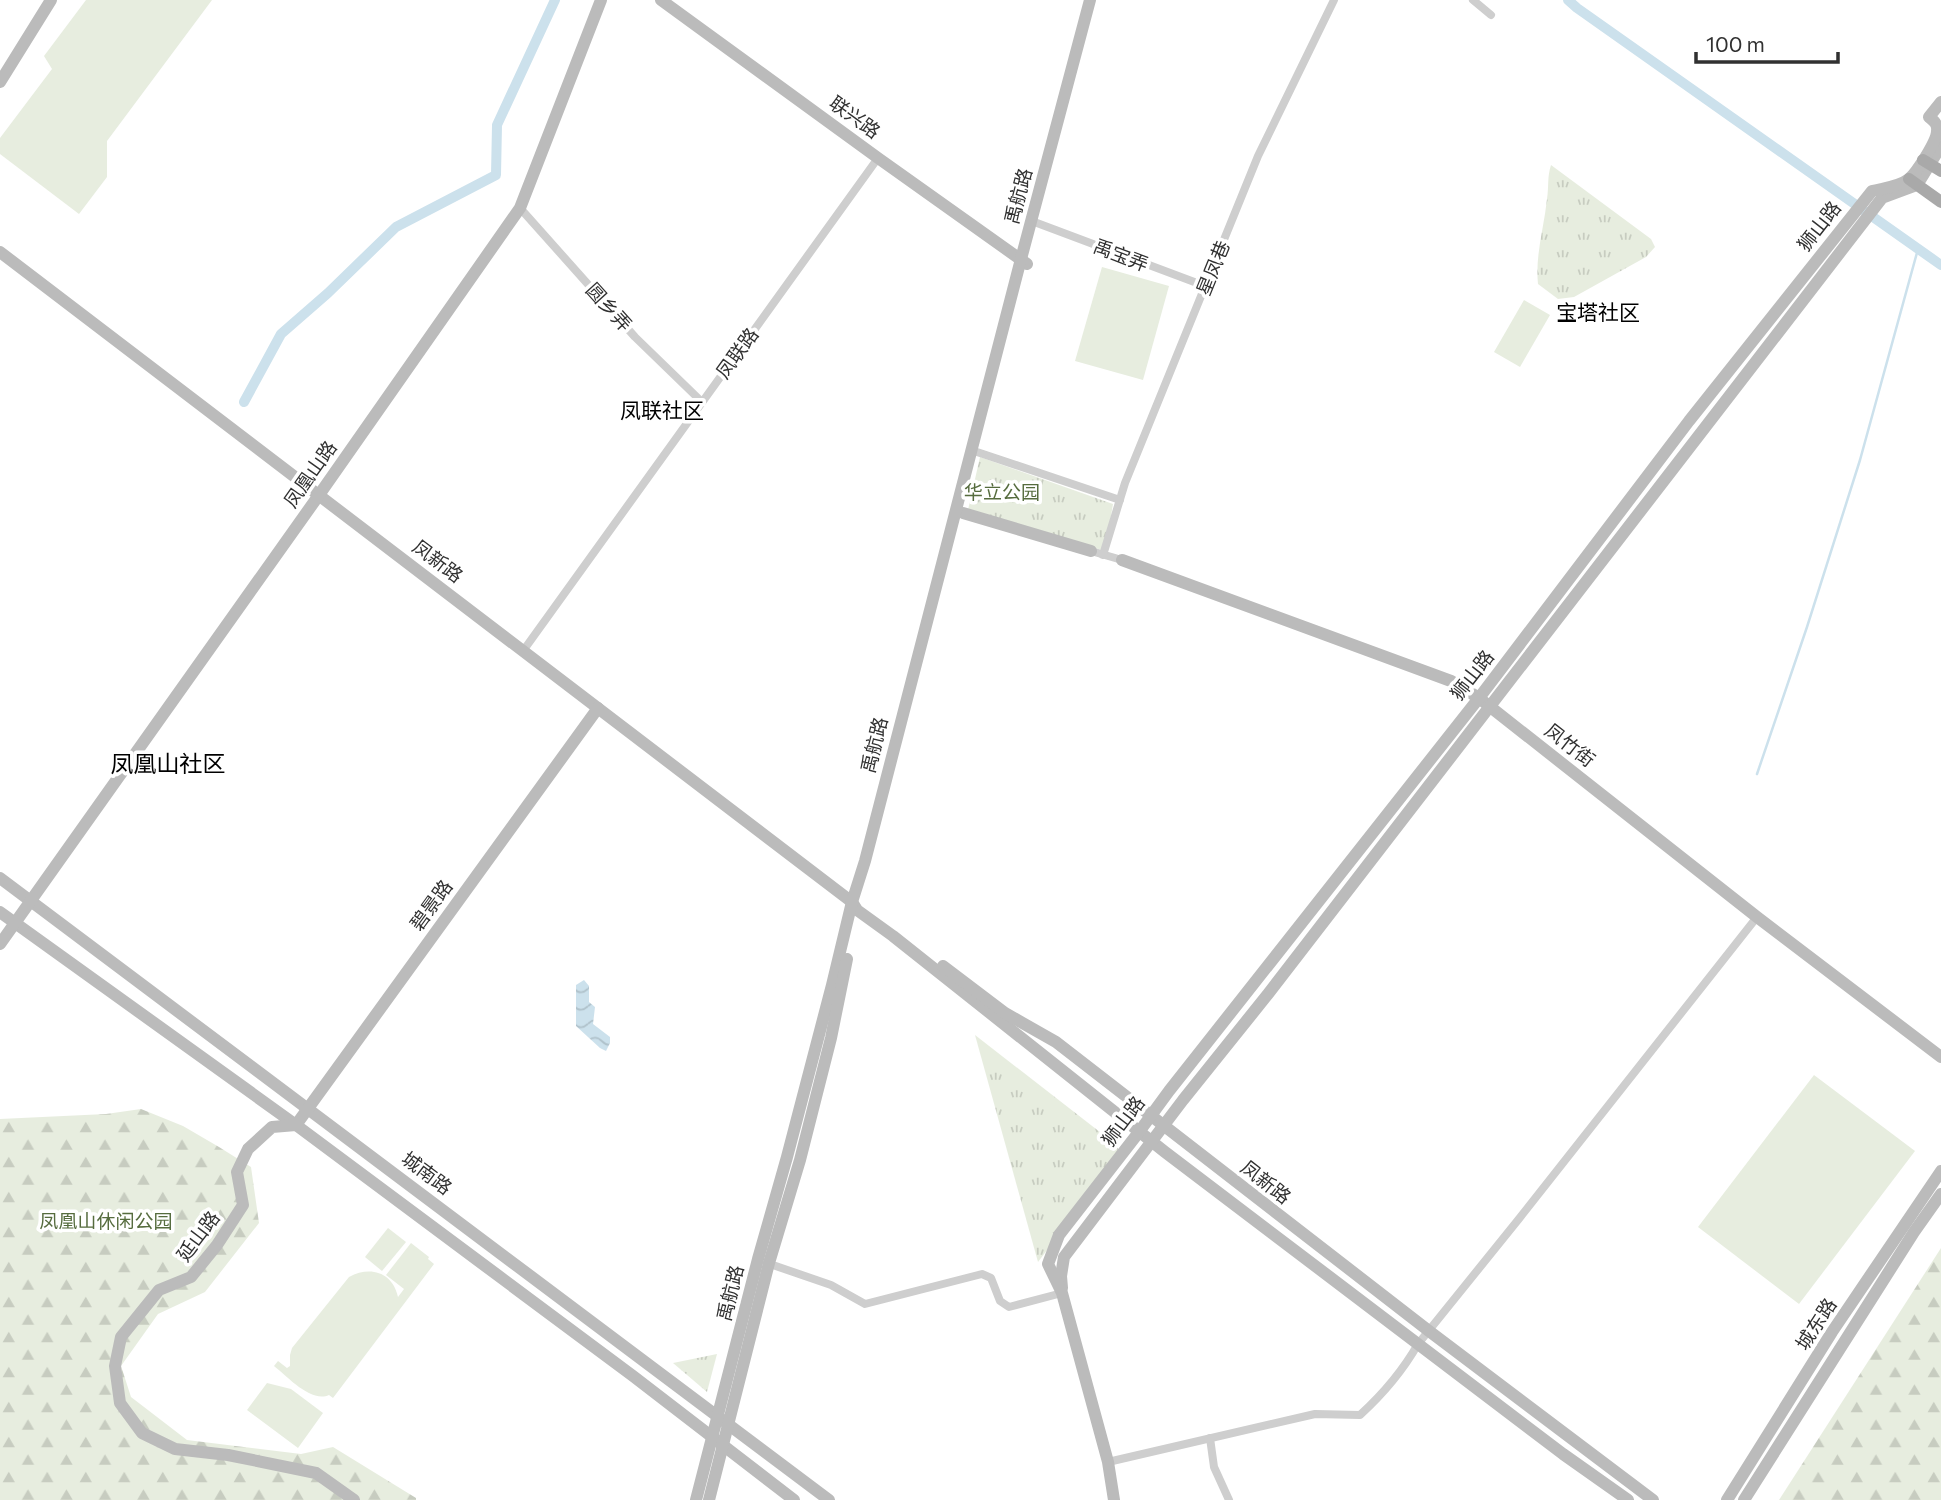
<svg xmlns="http://www.w3.org/2000/svg" width="1941" height="1500" font-family="Commissioner,'Noto Sans SC',sans-serif">
<style>
.grass{fill:url(#grass-tufts)}
.forest{fill:url(#forest-firs)}
.pitch{fill:#e7eddf}
.water{fill:url(#water-waves)}
.lines{fill:none;stroke-linecap:round;stroke-linejoin:round}
.stream{stroke:#cce1ec;stroke-width:2.5}
.canal{stroke:#cce1ec;stroke-width:10}
.street{stroke:#cecece;stroke-width:8}
.secondary{stroke:#bbb;stroke-width:12}
.primary{stroke:#a9a9a9;stroke-width:12}
.labels{text-anchor:middle;stroke-width:7;stroke-linejoin:round;paint-order:stroke}
.street-label{font-size:19px;fill:#313131;stroke:#fff}
.park-label{font-size:19px;fill:#566c3e;stroke:#fff}
.neighbourhood-label{font-size:21px;fill:#000;stroke:#fff}
.quarter-label{font-size:23px;fill:#000;stroke:#fff}
</style>
<defs>
<pattern id="grass-tufts" width="24" height="20" patternUnits="userSpaceOnUse" patternTransform="scale(1.75)"><rect width="24" height="20" fill="#e7eddf"/><path d="M3 7l-1-3M5 7V3M7 7l1-3M15 17l-1-3M17 17v-4M19 17l1-3" fill="none" stroke="#c7ccc0"/></pattern>
<pattern id="forest-firs" width="22" height="20" patternUnits="userSpaceOnUse" patternTransform="scale(1.75)"><rect width="22" height="20" fill="#e7eddf"/><path d="M5 1l3.5 6h-7zM16 11l3.5 6h-7z" fill="#c7ccc0"/></pattern>
<pattern id="water-waves" width="16" height="10" patternUnits="userSpaceOnUse" patternTransform="scale(1.75)"><rect width="16" height="10" fill="#cce1ec"/><path d="M0 5q4-4 8 0t8 0" fill="none" stroke="#b0c2cb"/></pattern>
</defs>
<rect width="100%" height="100%" fill="#fff"/>
<g class="grass">
<path d="M1551 165 1651 239 1655 247 1646 257 1574 297 1558 299 1538 284C1535 255 1544 228 1547 199 1549 187 1547 177 1551 165Z"/>
<path d="M980 457 1113 504 1105 551 968 510Z"/>
<path d="M975 1035 1114 1143 1121 1153 1038 1262Z"/>
<path d="M717 1354 707 1392 673 1363Z"/>
</g>
<g class="forest">
<path d="M141 1109 183 1126 219 1147 251 1167 259 1223 205 1292 158 1314 121 1366 131 1397 187 1440 301 1454 333 1447 416 1498V1500H0V1119L106 1114Z"/>
<path d="M1941 1248V1500H1779Z"/>
</g>
<g class="pitch">
<path d="M86 0H212L107 141V177L79 214 0 154V138L52 69 44 56Z"/>
<path d="M1102 267 1169 286 1143 380 1075 361Z"/>
<path d="M1524 300 1550 315 1520 367 1494 352Z"/>
<path d="M1814 1075 1915 1151 1799 1304 1698 1227Z"/>
<path d="M388 1228 406 1242 382 1271 365 1257Z"/>
<path d="M411 1243 429 1257 428 1259 434 1264 333 1398 329 1395C311 1403 288 1377 274 1366L278 1361 287 1368 290 1366V1355L292 1348 349 1277C371 1265 393 1273 398 1297L404 1289 386 1275Z"/>
<path d="M267 1383 291 1389 323 1413 298 1448 247 1410Z"/>
</g>
<path class="water" d="M584 980 589 986V1002L595 1007 593 1024 610 1037V1043L606 1051 600 1048 576 1026V985Z"/>
<g class="lines">
<path class="stream" d="M1757 774 1807 627 1860 460 1918 249"/>
<g class="canal">
<path d="M1568 0 1577 8 1941 265"/>
<path d="M244 402 281 334 328 293 396 227 496 175 497 125 555 0"/>
</g>
<g class="street">
<path d="M1473 0 1491 15"/>
<path d="M520 208 635 337 702 402"/>
<path d="M1037 223 1205 286"/>
<path d="M977 452 1120 500"/>
<path d="M1091 551 1122 560"/>
<path d="M1103 555 1125 483 1258 156 1334 0"/>
<path d="M523 651 878 158"/>
<path d="M767 1263 831 1285 865 1304 982 1274 991 1278 1000 1301 1009 1307 1062 1293"/>
<path d="M1210 1438 1214 1467 1229 1500"/>
<path d="M1108 1462 1315 1414 1360 1415C1383 1394 1402 1372 1418 1344L1518 1220 1757 917"/>
</g>
<g class="secondary">
<path d="M661 0 878 158 1027 264"/>
<path d="M0 82 51 0"/>
<path d="M0 252 852 902 857 910 893 936 1165 1152 1563 1454 1628 1500"/>
<path d="M963 513 1091 551"/>
<path d="M1122 560 1451 681 1479 698 1757 917 1941 1057"/>
<path d="M0 878 829 1500"/>
<path d="M0 912 296 1125 633 1376 794 1500"/>
<path d="M0 944 319 495 520 208 601 0"/>
<path d="M943 966 1005 1013 1056 1042 1429 1331 1653 1500"/>
<path d="M1062 1288 1061 1276 1064 1257 1183 1100 1268 994 1882 198 1917 185 1941 146"/>
<path d="M354 1500 316 1473 228 1455 175 1449 142 1433 120 1403 115 1366 121 1337 159 1290 191 1277 217 1245 243 1205 237 1172 248 1149 272 1127 296 1125 598 708"/>
<path d="M696 1500 758 1259 787 1157 832 985 852 902 865 861 1021 259 1090 0"/>
<path d="M709 1500 769 1263 800 1160 831 1038 847 959"/>
<path d="M1114 1500 1108 1462 1062 1293 1048 1264 1059 1235 1139 1132 1169 1091 1479 698 1689 421 1872 191C1884 188 1899 187 1909 179 1917 172 1937 141 1937 131 1938 124 1934 121 1929 117L1941 102"/>
<path d="M1727 1500 1832 1332 1941 1171"/>
<path d="M1744 1500 1914 1232 1941 1194"/>
</g>
<g class="primary">
<path d="M1923 160 1941 171"/>
<path d="M1909 179 1941 202"/>
</g>
</g>
<g class="labels">
<g class="street-label">
<text transform="translate(855 117) rotate(36)" y="7">联兴路</text>
<text transform="translate(1018 196) rotate(-75)" y="7">禹航路</text>
<text transform="translate(1819 226) rotate(-52)" y="7">狮山路</text>
<text transform="translate(1121 255) rotate(21)" y="7">禹宝弄</text>
<text transform="translate(1213 268) rotate(-68)" y="7">星凤巷</text>
<text transform="translate(609 307) rotate(48)" y="7">圆乡弄</text>
<text transform="translate(737 353) rotate(-54)" y="7">凤联路</text>
<text transform="translate(310 474) rotate(-55)" y="7">凤凰山路</text>
<text transform="translate(438 561) rotate(37)" y="7">凤新路</text>
<text transform="translate(1472 675) rotate(-52)" y="7">狮山路</text>
<text transform="translate(874 745) rotate(-76)" y="7">禹航路</text>
<text transform="translate(1570 745) rotate(38)" y="7">凤竹街</text>
<text transform="translate(431 905) rotate(-54)" y="7">碧景路</text>
<text transform="translate(1123 1121) rotate(-53)" y="7">狮山路</text>
<text transform="translate(427 1173) rotate(37)" y="7">城南路</text>
<text transform="translate(1266 1182) rotate(38)" y="7">凤新路</text>
<text transform="translate(198 1236) rotate(-53)" y="7">延山路</text>
<text transform="translate(730 1293) rotate(-76)" y="7">禹航路</text>
<text transform="translate(1816 1324) rotate(-57)" y="7">城东路</text>
</g>
<g class="park-label">
<text x="1002" y="499">华立公园</text>
<text x="106" y="1228">凤凰山休闲公园</text>
</g>
<g class="neighbourhood-label">
<text x="1598" y="320">宝塔社区</text>
<text x="662" y="418">凤联社区</text>
</g>
<g class="quarter-label">
<text x="168" y="772">凤凰山社区</text>
</g>
</g>
<path d="M1696 52v10h142v-10" fill="none" stroke="#313131" stroke-width="3.5"/>
<text x="1706" y="52" font-size="21" fill="#313131" stroke="#ffffff" stroke-width="5" paint-order="stroke">100 m</text>
</svg>
